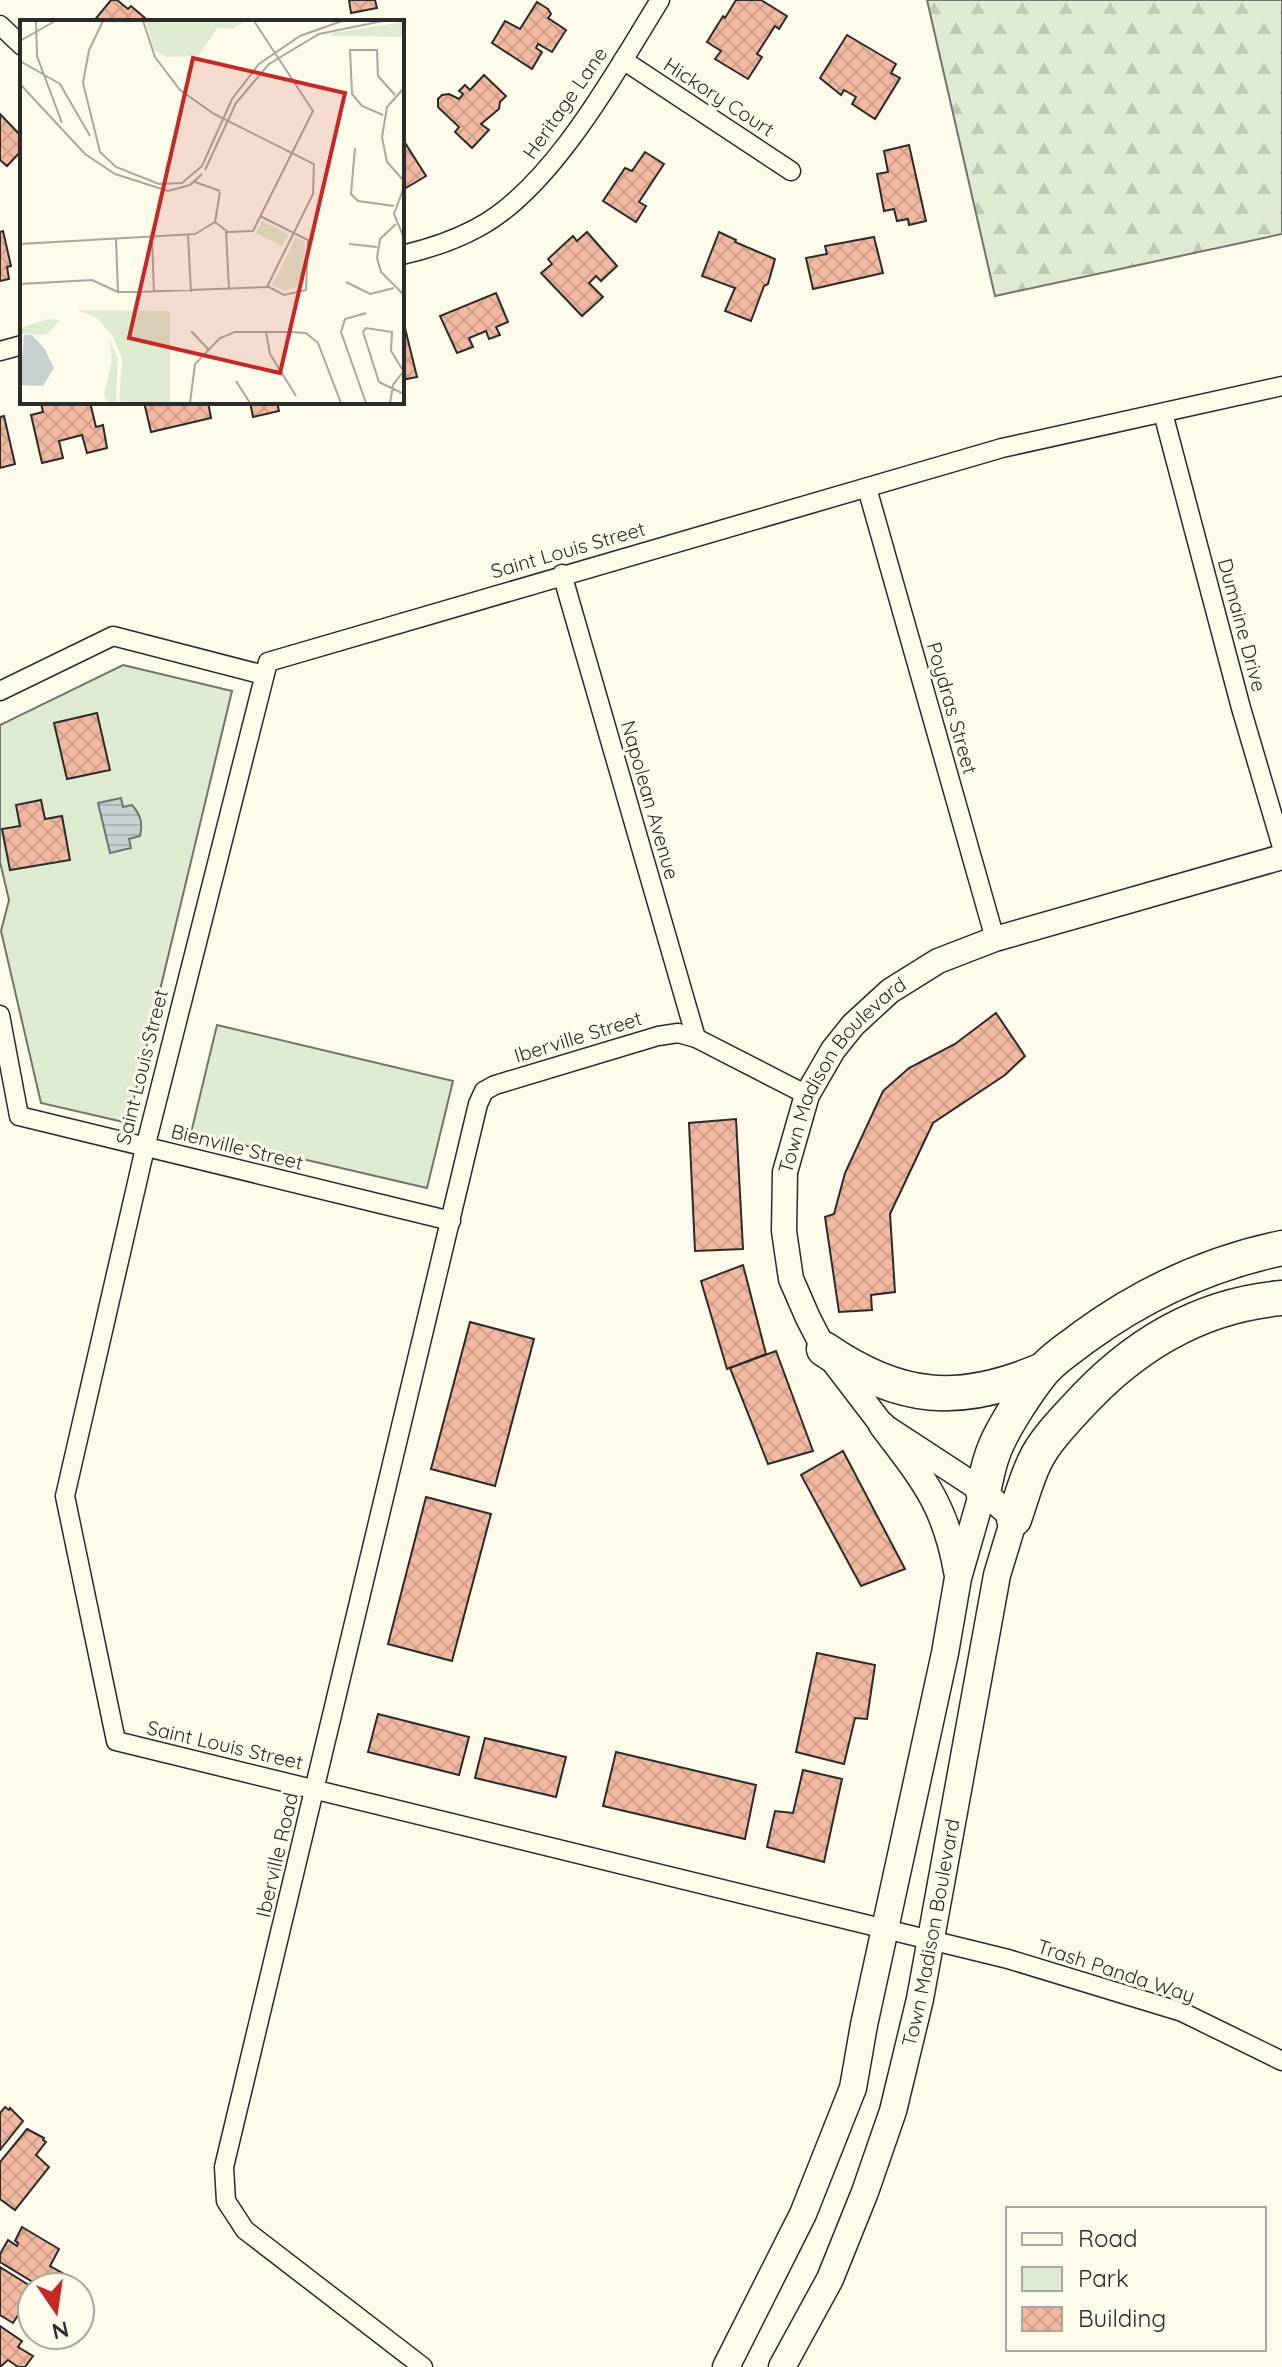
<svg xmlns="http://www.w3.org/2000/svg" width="1282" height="2367" font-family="Quicksand,sans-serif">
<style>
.forest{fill:url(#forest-firs);stroke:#74746e;stroke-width:2}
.park{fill:#deebd1;stroke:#74746e;stroke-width:2}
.water{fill:url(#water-rules);stroke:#74746e;stroke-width:2}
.building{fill:url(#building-cross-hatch);stroke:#2b2b2b;stroke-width:2}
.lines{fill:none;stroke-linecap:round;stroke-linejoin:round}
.minor-casing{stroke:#2b2b2b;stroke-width:21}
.tertiary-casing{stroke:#2b2b2b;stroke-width:27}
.secondary-casing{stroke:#2b2b2b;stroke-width:29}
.motorway-casing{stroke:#2b2b2b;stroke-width:37}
.minor{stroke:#fdfbea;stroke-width:18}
.tertiary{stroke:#fdfbea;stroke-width:24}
.secondary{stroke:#fdfbea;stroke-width:26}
.motorway{stroke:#fdfbea;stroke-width:34}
.labels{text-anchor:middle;stroke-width:6;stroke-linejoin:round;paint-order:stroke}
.street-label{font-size:20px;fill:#2b2b2b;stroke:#fdfbea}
.inset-road{fill:none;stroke:#a9a89e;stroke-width:2}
.view{fill:#c62828;fill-opacity:0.15;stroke:#c62828;stroke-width:4}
.inset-edge{fill:none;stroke:#2b2b2b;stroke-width:4}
</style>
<defs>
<pattern id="forest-firs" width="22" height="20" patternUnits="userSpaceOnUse" patternTransform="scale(2)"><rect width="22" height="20" fill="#deebd1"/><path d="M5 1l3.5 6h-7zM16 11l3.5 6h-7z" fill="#bfcab4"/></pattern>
<pattern id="water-rules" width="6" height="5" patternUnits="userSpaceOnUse" patternTransform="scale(2)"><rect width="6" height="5" fill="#c7d0d0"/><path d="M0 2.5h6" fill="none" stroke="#abb3b3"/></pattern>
<pattern id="building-cross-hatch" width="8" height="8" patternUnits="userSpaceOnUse" patternTransform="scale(2)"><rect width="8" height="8" fill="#f2b8a0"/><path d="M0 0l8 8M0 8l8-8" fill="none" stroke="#d09e8a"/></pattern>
</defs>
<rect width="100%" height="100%" fill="#fdfbea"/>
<path class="forest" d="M927 0H1282V234L995 296Z"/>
<g class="park">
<path d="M123 665 232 691 128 1123 41 1103 1 931 9 900 0 862V725Z"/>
<path d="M217 1025 453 1081 427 1188 191 1133Z"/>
</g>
<path class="water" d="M121 798 123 807 132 805C141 815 143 824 140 836L129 839 131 848 110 853 98 803Z"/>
<g class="building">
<path d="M111 0H117L128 9 131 6 145 18 143 22H93Z"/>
<path d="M349 0H375L377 8 351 13Z"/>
<path d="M736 0H761L787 16 779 29 775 26 757 54 762 57 748 79 715 59 721 51 707 42 723 16 725 18Z"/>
<path d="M537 2 548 9 551 14 548 18 566 30 552 52 538 44 536 48 542 52 532 69 492 43 505 21 520 29Z"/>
<path d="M847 35 896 64 891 73 900 78 875 119 852 104 856 97 844 90 841 95 820 78Z"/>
<path d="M484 75 506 96 500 102 499 109 481 124 489 130 472 148 455 132 459 127 438 107V99L442 95 449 94 459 99 463 94 459 91 465 85 470 90Z"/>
<path d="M0 114 22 137V150L7 166 0 160Z"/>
<path d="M402 138 426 176 406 188 404 185 402 187Z"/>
<path d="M909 145 926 221 909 225 908 219 897 221 894 209 884 211 877 174 888 172 884 151Z"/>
<path d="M645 152 664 164 639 202 646 206 636 222 603 201 625 168 632 171Z"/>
<path d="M3 231 11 266 7 267 9 279 0 281V232Z"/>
<path d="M587 232 617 266 601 281 596 276 589 283 603 297 582 316 541 273 552 264 548 259 573 236 577 241Z"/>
<path d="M719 232 736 240 735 242 775 259 768 284 764 286 751 321 725 311 735 288 702 276Z"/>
<path d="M874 237 883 273 813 289 806 258 827 254 825 246Z"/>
<path d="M496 293 508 322 496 327 500 335 489 339 486 331 469 338 473 347 457 353 440 316Z"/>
<path d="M404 324 417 377 402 380V325Z"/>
<path d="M79 402H90L96 427 103 425 107 448 87 453 82 435 59 441 63 458 42 463 31 415 43 412 41 403Z"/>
<path d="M144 402H208L211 418 151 432Z"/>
<path d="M250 402H277L279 411 253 417Z"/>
<path d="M4 416 15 464 0 468V417Z"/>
<path d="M97 713 110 770 67 779 54 723Z"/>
<path d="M41 800 45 819 62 816 70 860 10 870 2 829 20 826 16 805Z"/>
<path d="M996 1013 1025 1056 1005 1075 933 1123 890 1214 895 1292 871 1295 872 1310 839 1312 825 1217 834 1214 845 1173 883 1091 909 1068 955 1044Z"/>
<path d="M736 1119 743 1249 695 1251 689 1123Z"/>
<path d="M743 1265 766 1354 727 1369 701 1281Z"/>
<path d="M470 1322 534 1339 495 1486 431 1469Z"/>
<path d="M776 1351 813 1451 768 1464 730 1368Z"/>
<path d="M843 1451 905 1569 861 1586 801 1475Z"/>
<path d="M426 1497 491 1514 452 1661 388 1644Z"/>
<path d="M817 1653 875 1665 867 1719 855 1718 844 1764 796 1752Z"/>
<path d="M378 1714 469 1737 459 1775 368 1752Z"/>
<path d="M485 1738 566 1757 556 1797 475 1778Z"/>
<path d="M616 1752 756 1785 745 1839 603 1806Z"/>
<path d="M803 1770 842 1779 824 1862 767 1847 775 1811 793 1813Z"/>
<path d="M5 2107 9 2110 10 2108 23 2121 0 2150V2113Z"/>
<path d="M27 2129 44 2138 43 2140 46 2142 36 2155 49 2167 15 2210 0 2199V2162Z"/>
<path d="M22 2227 59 2249 50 2266 73 2279 69 2287H41L0 2262V2254L8 2240 17 2246 18 2243 15 2241Z"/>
<path d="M0 2267 32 2287V2315L22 2309 13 2323 0 2315Z"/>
<path d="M0 2326 22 2341 18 2347 33 2356 25 2367H18L8 2360 0 2367Z"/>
</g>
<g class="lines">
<g class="minor-casing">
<g id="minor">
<path d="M0 25 22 46"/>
<path d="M623 60 791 171"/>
<path d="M402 255C428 249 453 241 477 228 552 189 616 71 660 0"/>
<path d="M0 351 22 345"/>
<path d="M1282 386 1002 448 268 662 145 1148 65 1496 116 1741 1008 1959 1182 2012 1282 2061"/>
<path d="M1163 413 1241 708 1282 847"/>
<path d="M867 488 995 939"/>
<path d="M562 574 696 1038"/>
<path d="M0 691 113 636 264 675"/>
<path d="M0 1015 19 1116 451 1221"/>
<path d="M423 2367 245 2230 226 2201 224 2167 478 1104 484 1091 495 1085 658 1036 678 1033 696 1038 807 1095"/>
</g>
</g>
<g class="tertiary-casing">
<g id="tertiary">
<path id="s1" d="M1014 1519 983 1491 882 1425 824 1349 808 1318 791 1279 784 1231 785 1172 807 1095 833 1050 853 1025 890 991 938 961 995 939 1282 857"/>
</g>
</g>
<g class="secondary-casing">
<g id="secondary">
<path d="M882 1425C922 1478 945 1503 957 1571"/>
<path d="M726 2367 803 2214 853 2088 864 2025 945 1653 958 1578 983 1491"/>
<path id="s2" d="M782 2367 830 2279 865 2192 893 2111 920 1999 997 1575 1014 1519"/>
</g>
</g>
<g class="motorway-casing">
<g id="motorway">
<path d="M824 1349C899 1401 959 1406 1043 1370"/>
<path d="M983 1491C986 1480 988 1467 992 1456 999 1433 1026 1392 1042 1372 1052 1359 1070 1348 1084 1337 1143 1294 1210 1263 1282 1248"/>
<path d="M1014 1519C1021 1500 1026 1479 1035 1461 1044 1442 1062 1423 1076 1408 1131 1347 1199 1305 1282 1298"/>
</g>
</g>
<use href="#minor" class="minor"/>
<use href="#tertiary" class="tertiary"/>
<use href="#secondary" class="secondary"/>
<use href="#motorway" class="motorway"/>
</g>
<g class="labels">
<g class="street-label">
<text transform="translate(719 97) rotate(33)" y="7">Hickory Court</text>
<text transform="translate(565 103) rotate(-55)" y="7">Heritage Lane</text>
<text transform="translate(568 550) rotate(-16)" y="7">Saint Louis Street</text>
<text transform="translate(1242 625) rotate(75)" y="7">Dumaine Drive</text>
<text transform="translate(952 708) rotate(74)" y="7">Poydras Street</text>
<text transform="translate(650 800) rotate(74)" y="7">Napolean Avenue</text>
<text transform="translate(578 1037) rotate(-17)" y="7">Iberville Street</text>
<text transform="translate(142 1067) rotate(-76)" y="7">Saint Louis Street</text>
<text dy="7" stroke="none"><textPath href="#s1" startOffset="558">Town Madison Boulevard</textPath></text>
<text transform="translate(237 1147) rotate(14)" y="7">Bienville Street</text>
<text transform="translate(225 1745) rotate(13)" y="7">Saint Louis Street</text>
<text transform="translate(277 1855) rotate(-77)" y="7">Iberville Road</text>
<text dy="7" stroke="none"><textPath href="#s2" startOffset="462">Town Madison Boulevard</textPath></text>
<text transform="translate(1116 1971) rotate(18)" y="7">Trash Panda Way</text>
</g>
</g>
<g transform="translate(20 20)">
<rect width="384" height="384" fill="#fdfbea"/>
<path d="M384 2V17L311 16 312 13Z" fill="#deebd1"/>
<path d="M57 290 150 291V383H99L102 338 92 315 76 297ZM28 299 40 300 26 315 0 314V308ZM89 319 98 339 96 383H88L84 375 92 340Z" fill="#deebd1"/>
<path d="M125 1H226L213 9 198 8 178 36 146 37 134 30ZM242 201 268 214 262 226 236 213ZM276 217 285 222 284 265 264 271 252 265Z" fill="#deebd1"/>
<path d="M4 315H12L24 328 34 348 23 366 0 365Z" fill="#c7d0d0"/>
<path class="inset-road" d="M16 1 17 36 42 103M83 1 69 30 63 63 80 132 96 147 139 164 162 163 182 146M0 21 35 1M0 41 40 64 70 116M0 64 65 134 95 154 148 171 170 165 182 154M384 68 367 87 362 117 367 142 384 161M363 95 342 86 332 74 330 30H357L358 56 375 75M335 128 331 174 338 181 374 186M182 146 212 79 239 44 280 16 322 1M185 150 216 83 249 44 299 14 363 1M175 162 200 171M384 167 374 194 384 218M240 196 288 220 286 270 264 275 247 266M195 202 208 212 233 211 293 91 234 1M376 204 360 219 357 238 361 252 384 275M206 211 209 269M168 215 171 272M132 217 134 272M96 219 98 272M0 224 175 214 195 202 200 172M329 224 357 227M326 262 350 274 374 268M0 264 72 260 98 272H117L247 267 293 174 294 144 194 94 160 70 135 37 123 1M171 311 188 329M246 312 250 334 276 376M216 361 230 383M359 362 343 312 346 308 372 312 371 331 384 352M359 362 384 374M170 383 175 344 200 318 215 312H272L286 313 298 323 321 383M346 383 321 312 325 299 346 293M370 383 373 365 382 353"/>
<path class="view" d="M173 38 325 73 260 353 109 318Z"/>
<rect width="384" height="384" class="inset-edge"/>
</g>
<rect x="1006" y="2207" width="260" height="144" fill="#fdfbea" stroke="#a9a89e" stroke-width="2"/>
<rect x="1022" y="2233" width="40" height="12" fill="#fdfbea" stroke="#a9a89e" stroke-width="2"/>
<text x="1078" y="2247" font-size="24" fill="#2b2b2b">Road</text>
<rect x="1022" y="2267" width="40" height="24" fill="#deebd1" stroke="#a9a89e" stroke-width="2"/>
<text x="1078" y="2287" font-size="24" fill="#2b2b2b">Park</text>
<rect x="1022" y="2307" width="40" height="24" fill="url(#building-cross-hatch)" stroke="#a9a89e" stroke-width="2"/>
<text x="1078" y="2327" font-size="24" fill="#2b2b2b">Building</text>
<g transform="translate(56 2311) rotate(167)"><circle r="38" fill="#fdfbea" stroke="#a9a89e" stroke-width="2"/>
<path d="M0-6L14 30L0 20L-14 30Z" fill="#c62828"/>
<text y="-12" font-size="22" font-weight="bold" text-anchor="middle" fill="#2b2b2b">N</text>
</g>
</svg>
